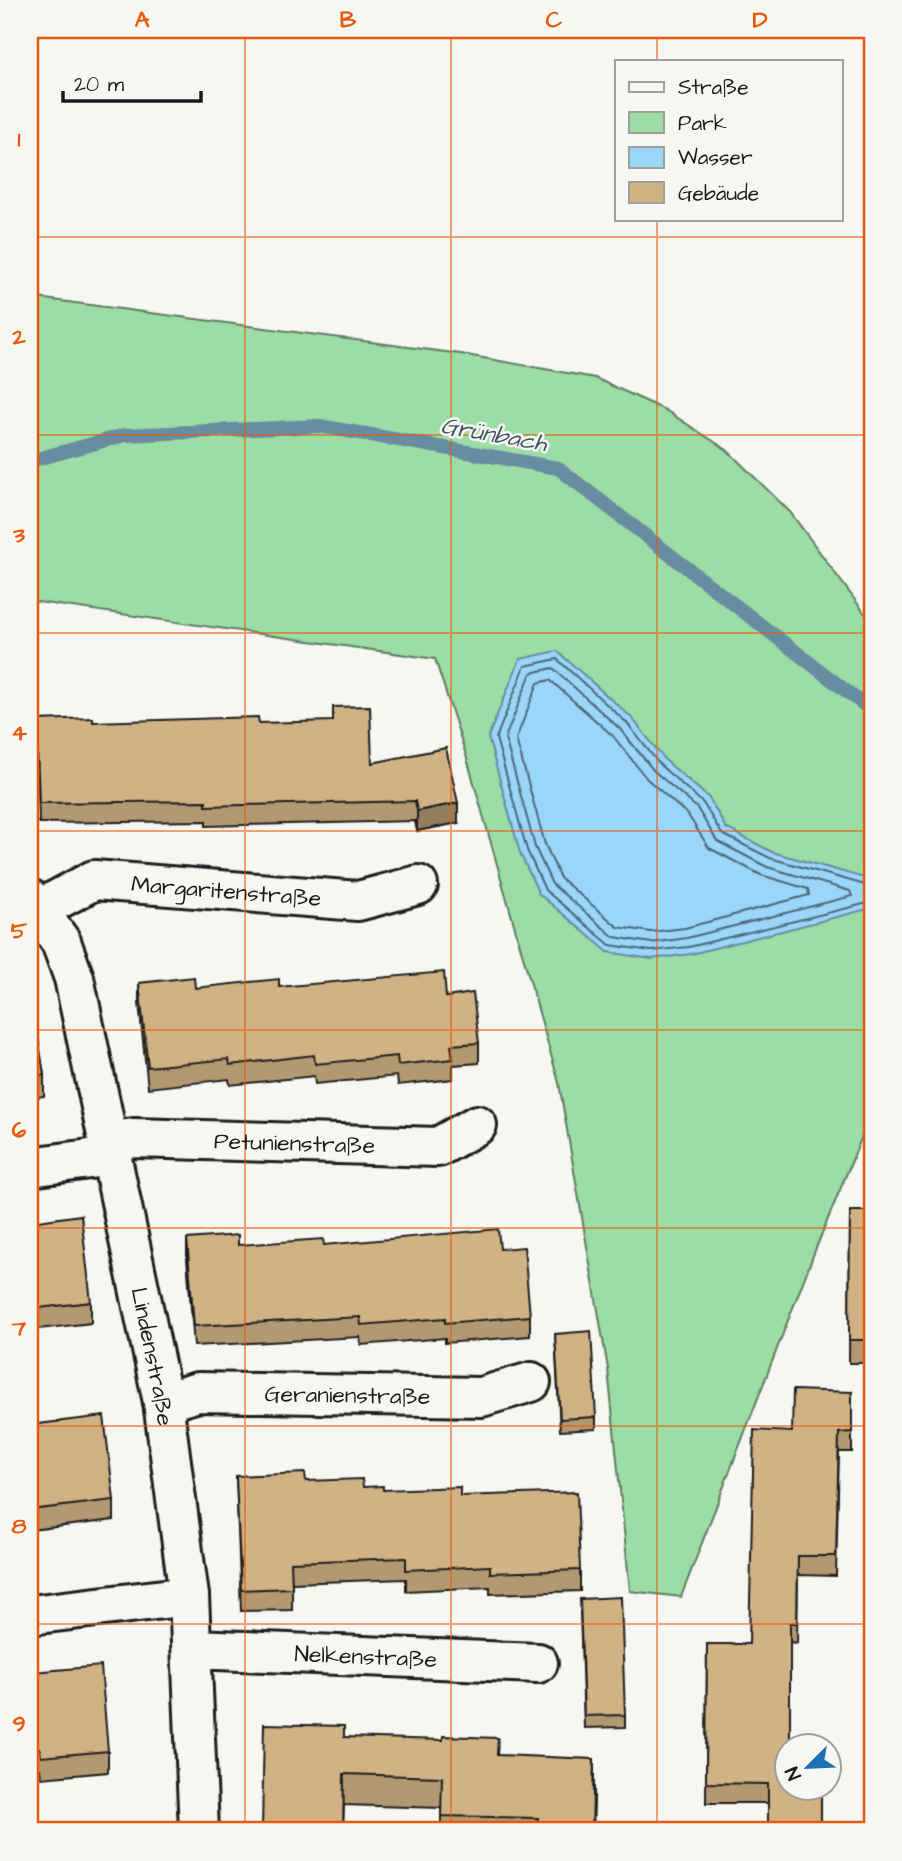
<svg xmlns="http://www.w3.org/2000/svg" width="902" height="1861" font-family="'Architects Daughter',sans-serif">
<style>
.green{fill:#9cdca5;stroke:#5c7c60;stroke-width:2}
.water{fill:#99d6fa;stroke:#678ca1;stroke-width:2}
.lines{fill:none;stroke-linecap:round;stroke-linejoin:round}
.shore{stroke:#4e6675;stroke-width:2}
.stream{stroke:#678ca1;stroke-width:14}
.street-casing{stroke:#1c1c1c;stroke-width:44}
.street{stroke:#f6f6f2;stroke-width:38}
.wall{fill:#b39972;stroke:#1c1c1c;stroke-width:2}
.shaded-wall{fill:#927d5c;stroke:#1c1c1c;stroke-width:2}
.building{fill:#d0b284;stroke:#1c1c1c;stroke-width:2}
.grid{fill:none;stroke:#e8590c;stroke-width:2;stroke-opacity:0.55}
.labels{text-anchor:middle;stroke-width:5;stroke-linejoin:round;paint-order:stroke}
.street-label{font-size:23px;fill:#1c1c1c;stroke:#f6f6f2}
.water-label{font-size:24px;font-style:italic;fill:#42545f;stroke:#f6f6f2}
.neatline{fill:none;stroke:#e8590c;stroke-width:2.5}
.grid-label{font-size:23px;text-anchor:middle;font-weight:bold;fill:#e8590c}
</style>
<rect width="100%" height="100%" fill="#f6f6f2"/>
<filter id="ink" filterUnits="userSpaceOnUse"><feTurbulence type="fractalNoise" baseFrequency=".0143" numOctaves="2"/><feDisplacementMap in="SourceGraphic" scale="14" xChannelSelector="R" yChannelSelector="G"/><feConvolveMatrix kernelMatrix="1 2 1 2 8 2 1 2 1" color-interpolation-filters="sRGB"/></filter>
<g filter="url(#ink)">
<path class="green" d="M30 297 461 354 595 378 665 410 727 450 790 512 872 623V1112L816 1248 681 1597 630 1591 608 1369 559 1083 466 755 435 659 30 601Z"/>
<path class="water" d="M557 651 632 718 665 760 709 798 726 828 772 852 872 880V908L691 954 651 959 608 952 539 894 520 853 488 737 520 659Z"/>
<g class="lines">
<g class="shore">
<path d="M553 668 620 729 654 771 697 808 717 841 767 867 850 891 852 896 687 938 651 943 614 937 552 884 535 847 505 738 531 673Z"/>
<path d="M550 680 613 736 647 779 688 815 709 848 761 875 808 889 809 895 685 928 651 932 618 927 560 878 545 844 516 739 538 683Z"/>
<path d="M872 887 770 858 722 834 703 803 660 765 627 723 557 659 525 666 496 738 527 850 545 890 610 945 651 951 689 947 872 902"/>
</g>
<path class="stream" d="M30 461 125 435 319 426 558 468 872 711"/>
<g class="street-casing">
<g id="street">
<path id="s1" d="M30 899 61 942 74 978 163 1402 189 1596 199 1831"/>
<path id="s2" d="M40 909 94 880 358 901 418 885"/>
<path id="s3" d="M108 1142 134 1138 438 1147 477 1125"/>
<path d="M30 1167 112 1156"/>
<path id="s4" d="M163 1402 198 1392 481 1397 531 1382"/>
<path d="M30 1615 189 1596"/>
<path id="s5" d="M193 1649 538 1663"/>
</g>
</g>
<use href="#street" class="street"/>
</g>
<g class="wall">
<path d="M36 720 93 722 259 723 372 763 458 823 417 831 415 821 206 826V821L39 823Z"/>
<path d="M139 983 195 988 279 987 446 997 479 1043V1063L453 1065V1079L398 1085 397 1076 315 1084 314 1076 230 1085 229 1079 148 1088 139 1003Z"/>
<path d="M30 992 44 1075V1096L30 1098Z"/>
<path d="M850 1211H872V1363H849Z"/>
<path d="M30 1222 91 1302V1323L30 1330Z"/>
<path d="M187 1239 238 1245H324L500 1249 530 1316V1336L445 1343V1338L361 1345 360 1337 194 1346 187 1259Z"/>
<path d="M555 1334 596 1417V1429L560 1431Z"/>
<path d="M852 1392V1452H839L836 1576 798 1575 797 1643 790 1642 787 1788 768 1803H706L707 1644H749L792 1432Z"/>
<path d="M30 1425 114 1500V1520L30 1530Z"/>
<path d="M236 1476 306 1481 363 1487 383 1490 460 1496 580 1570V1591L490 1594V1587L406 1591V1579L292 1583V1610L241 1611Z"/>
<path d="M580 1611 625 1715V1727L584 1728Z"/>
<path d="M33 1672 108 1751V1772L41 1778 40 1769 30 1770V1683H33Z"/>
<path d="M344 1737 498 1755 594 1789 593 1831H441V1808L344 1805 343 1831Z"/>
</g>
<g class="shaded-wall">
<path d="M458 803V823L417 831V811Z"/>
<path d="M594 1759V1789L593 1831H592Z"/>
</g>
<g class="building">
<path d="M370 706 372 763 446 748 458 803 417 811 415 801 206 806V801L39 803 36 720 93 718V722L258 717 259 723 333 721V707Z"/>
<path d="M444 972 446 997 473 993 479 1043 451 1045 453 1059 398 1065 397 1056 315 1064 314 1055 230 1065 229 1059 148 1067 139 983 194 977 195 988 279 979V987Z"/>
<path d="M30 992H31L44 1075 30 1077Z"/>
<path d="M850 1211H872V1340H849Z"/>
<path d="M81 1215 91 1302 30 1309V1222Z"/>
<path d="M498 1229 500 1249 524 1247 530 1316 445 1323V1318L361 1325 360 1317 194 1326 187 1239 238 1235V1245L323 1239 324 1245Z"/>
<path d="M591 1331 596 1417 560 1419 555 1334Z"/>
<path d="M793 1390 852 1392V1432L839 1433 836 1556H798L797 1623H790V1746H787V1788H821V1831H768V1784L706 1783 707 1644H749L754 1430 792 1432Z"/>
<path d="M104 1416 114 1500 30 1510V1425Z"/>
<path d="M305 1473 306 1481 362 1479 363 1487 383 1486V1490L460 1487V1496L577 1492 580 1570 490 1573V1566L406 1570V1558L291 1562 292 1588 241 1590 236 1476Z"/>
<path d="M621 1597 625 1715 584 1716 580 1599Z"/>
<path d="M101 1666 108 1751 41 1757 40 1748 30 1749V1683H34L33 1672Z"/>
<path d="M264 1724 344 1726V1737L443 1740V1736L498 1738 497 1755 594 1759 592 1831H538V1818L441 1816 442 1777 344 1774 343 1831H262Z"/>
</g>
</g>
<path class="grid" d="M245 30V1831M451 30V1831M657 30V61M657 219V1831M30 237H872M30 435H872M30 633H872M30 831H872M30 1030H872M30 1228H872M30 1426H872M30 1624H872"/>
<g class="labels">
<g class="street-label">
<text dy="8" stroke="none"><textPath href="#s2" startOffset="194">Margaritenstraße</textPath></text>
<text dy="8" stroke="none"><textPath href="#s3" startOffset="187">Petunienstraße</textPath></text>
<text dy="8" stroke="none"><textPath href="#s1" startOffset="478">Lindenstraße</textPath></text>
<text dy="8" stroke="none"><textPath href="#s4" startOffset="186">Geranienstraße</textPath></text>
<text dy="8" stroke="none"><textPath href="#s5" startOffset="173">Nelkenstraße</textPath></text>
</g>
<g class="water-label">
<text transform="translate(494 434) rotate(10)" y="8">Grünbach</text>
</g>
</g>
<rect width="902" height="1861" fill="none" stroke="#f6f6f2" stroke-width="77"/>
<rect x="615" y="60" width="228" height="161" fill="#f6f6f2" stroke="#9f9f9c" stroke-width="2"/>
<rect x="629" y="82" width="35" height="10" fill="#f6f6f2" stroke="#9f9f9c" stroke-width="2"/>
<text x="678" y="94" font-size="21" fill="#1c1c1c">Straße</text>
<rect x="629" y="112" width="35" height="21" fill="#9cdca5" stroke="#9f9f9c" stroke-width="2"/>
<text x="678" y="130" font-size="21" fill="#1c1c1c">Park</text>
<rect x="629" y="147" width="35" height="21" fill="#99d6fa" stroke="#9f9f9c" stroke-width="2"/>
<text x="678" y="164" font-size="21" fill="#1c1c1c">Wasser</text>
<rect x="629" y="182" width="35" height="21" fill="#d0b284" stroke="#9f9f9c" stroke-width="2"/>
<text x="678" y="200" font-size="21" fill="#1c1c1c">Gebäude</text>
<g transform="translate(808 1767) rotate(246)"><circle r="33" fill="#f6f6f2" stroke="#9f9f9c" stroke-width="2"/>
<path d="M0-5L12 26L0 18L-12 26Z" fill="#1f6fb2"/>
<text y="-10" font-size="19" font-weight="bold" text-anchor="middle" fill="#1c1c1c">N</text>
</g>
<path d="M63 91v10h138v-10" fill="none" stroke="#1c1c1c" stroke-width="3.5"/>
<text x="74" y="91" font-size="21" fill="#1c1c1c" stroke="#f6f6f2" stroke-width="5" paint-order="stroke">20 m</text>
<rect x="38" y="38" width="826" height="1784" class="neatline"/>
<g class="grid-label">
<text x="142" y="27">A</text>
<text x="348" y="27">B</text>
<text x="554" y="27">C</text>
<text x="760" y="27">D</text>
<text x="19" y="146">1</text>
<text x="19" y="344">2</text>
<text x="19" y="542">3</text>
<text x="19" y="740">4</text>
<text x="19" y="938">5</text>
<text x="19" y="1137">6</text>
<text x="19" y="1335">7</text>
<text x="19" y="1533">8</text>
<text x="19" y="1731">9</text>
</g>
</svg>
